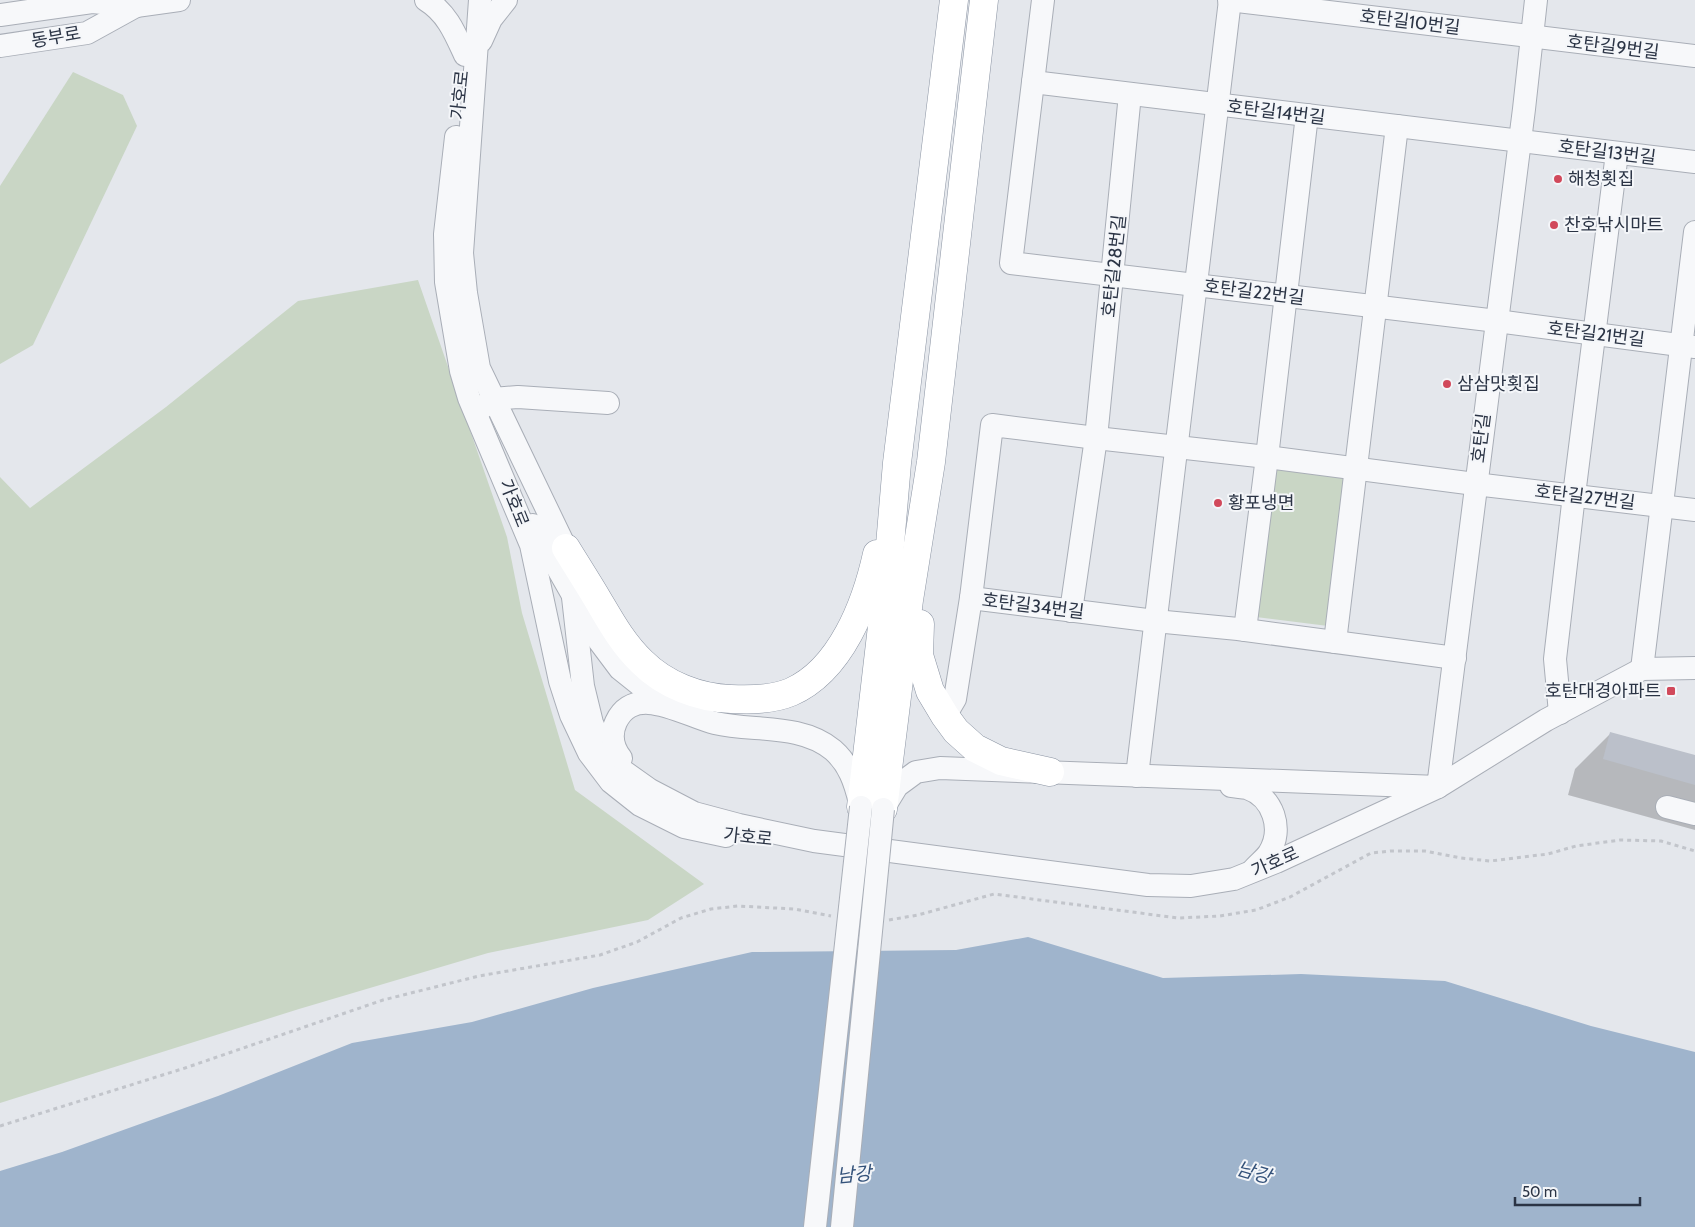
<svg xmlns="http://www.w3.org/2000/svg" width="1695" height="1227" font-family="Cabin,'Noto Sans KR',sans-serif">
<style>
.green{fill:#c9d6c5}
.water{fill:#9fb4cc}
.shadow{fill:#0003}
.building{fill:#bbc0ca}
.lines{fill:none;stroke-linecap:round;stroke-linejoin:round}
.minor-casing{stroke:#a9aeb7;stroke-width:24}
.highway-casing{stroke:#8b94a3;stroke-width:29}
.path{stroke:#c2c5cb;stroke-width:3;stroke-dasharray:4 4;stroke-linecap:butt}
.minor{stroke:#f7f8fa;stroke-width:22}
.highway{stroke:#fff;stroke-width:28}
.minor-bridge-casing{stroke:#a9aeb7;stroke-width:24;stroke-linecap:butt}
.minor-bridge{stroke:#f7f8fa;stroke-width:22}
.poi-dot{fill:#d1495b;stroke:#f4f6f9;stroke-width:2}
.labels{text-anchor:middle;stroke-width:4;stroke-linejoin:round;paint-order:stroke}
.street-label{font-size:18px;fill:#2b3445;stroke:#f4f6f9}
.poi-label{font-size:18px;fill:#2b3445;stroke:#f4f6f9;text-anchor:start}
.water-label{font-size:19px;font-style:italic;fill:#34527a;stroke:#f4f6f9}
</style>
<rect width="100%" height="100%" fill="#e4e7ec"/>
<g class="green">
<path d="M73 72 123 95 137 126 33 345 0 364V186Z"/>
<path d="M418 280 507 537 522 613 575 790 704 884 648 920 488 953 299 1009 0 1103V477L30 508 166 407 298 301Z"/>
<path d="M1274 466 1347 474 1328 626 1256 617Z"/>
</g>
<path class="water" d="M1028 937 1163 978 1301 974 1445 981 1591 1026 1695 1052V1227H0V1171L62 1152 218 1096 352 1043 472 1022 593 988 752 952 956 950Z"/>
<path class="shadow" d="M1611 733 1695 756V830L1568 795 1575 769Z"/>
<path class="building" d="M1610 732 1695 755V785L1603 759Z"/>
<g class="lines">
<g class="minor-casing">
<g id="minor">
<path d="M426 0C447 13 455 33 465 55"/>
<path d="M480 0 462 253 466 293 479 368 568 553 583 686 592 723 603 749 619 768 650 790 694 813 739 825 814 841 1148 885 1191 886 1234 879 1276 862 1438 787 1546 720 1642 669 1695 668"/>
<path d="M1043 0 1011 263 1497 321 1695 347"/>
<path d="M1229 0 1695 56"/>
<path d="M0 15 92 2 136 6 179 0"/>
<path d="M481 41 491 19 506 0"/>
<path d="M0 46 87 33 136 6"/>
<path d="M1033 82 1695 162"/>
<path d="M456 137 445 234 446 282 461 371 469 398 531 545 560 681 571 715 589 753 611 782 640 805 684 827 726 836"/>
<path d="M482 408 493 399 518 397 608 403"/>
<path d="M533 525 599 641 620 669 665 705"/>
<path d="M971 598 1155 621 1238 629 1455 658"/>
<path d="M1071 611 1096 438 1130 94"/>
<path d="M1245 630 1267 457 1307 115"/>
<path d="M1335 642 1397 126"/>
<path d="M1642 669 1695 232"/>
<path d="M1560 713 1555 659 1574 495 1617 153"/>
<path d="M945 716 955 699 971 598 992 425 1096 438 1267 457 1475 484 1695 510"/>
<path d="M621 758C613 748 610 735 616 722 635 682 685 716 715 723 753 732 800 723 833 750 849 764 855 782 860 803"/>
<path d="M1137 776 1230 0"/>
<path d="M1231 786C1236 787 1242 787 1247 788 1273 797 1284 829 1269 853 1265 859 1258 864 1253 870"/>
<path d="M1667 807 1695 814"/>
<path d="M883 809 897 786 916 772 940 768 1438 787 1524 109 1536 0"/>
</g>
</g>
<g class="highway-casing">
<g id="highway">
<path d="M566 548C577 566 588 583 598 600 611 622 623 644 642 662 665 685 699 698 731 699 751 700 772 700 791 692 841 670 866 604 877 554"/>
<path d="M920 624 919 655 930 691 945 716 956 731 975 748 1001 761 1050 772"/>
<path d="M861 807 886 592 897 463 954 0"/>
<path d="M883 809 909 600 931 462 984 0"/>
</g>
</g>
<g class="path">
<path d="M889 920 918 915 994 894 1178 918 1220 916 1256 910 1290 897 1371 853 1391 851H1425L1461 858 1490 861 1548 854 1576 846 1620 840 1661 841 1695 851"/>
<path d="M0 1126 185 1068 383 1000 479 976 600 955 637 942 681 918 711 909 738 906 794 909 831 916"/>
</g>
<use href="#minor" class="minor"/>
<use href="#highway" class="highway"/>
<g class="minor-bridge-casing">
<g id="minor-bridge">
<path d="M815 1227 861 807"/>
<path d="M842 1227 883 809"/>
</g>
</g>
<use href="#minor-bridge" class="minor-bridge"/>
</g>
<g class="poi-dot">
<circle cx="1558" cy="179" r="5"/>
<circle cx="1554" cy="225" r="5"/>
<circle cx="1447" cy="384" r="5"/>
<circle cx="1218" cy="503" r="5"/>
<rect x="1666" y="686" width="10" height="10" rx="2.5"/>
</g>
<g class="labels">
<g class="street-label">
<text transform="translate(1410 22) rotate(7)" y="6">호탄길10번길</text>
<text transform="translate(56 37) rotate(-10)" y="6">동부로</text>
<text transform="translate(1613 47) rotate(7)" y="6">호탄길9번길</text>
<text transform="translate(460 95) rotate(-84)" y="6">가호로</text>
<text transform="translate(1276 112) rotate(7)" y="6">호탄길14번길</text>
<text transform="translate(1607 152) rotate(7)" y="6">호탄길13번길</text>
<text transform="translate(1114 266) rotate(-84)" y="6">호탄길28번길</text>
<text transform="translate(1254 292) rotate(7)" y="6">호탄길22번길</text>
<text transform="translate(1596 334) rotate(7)" y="6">호탄길21번길</text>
<text transform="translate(1481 438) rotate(-83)" y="6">호탄길</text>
<text transform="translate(1585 497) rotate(7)" y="6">호탄길27번길</text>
<text transform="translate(514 503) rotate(68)" y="6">가호로</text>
<text transform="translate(1033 606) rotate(7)" y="6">호탄길34번길</text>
<text transform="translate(748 837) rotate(6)" y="6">가호로</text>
<text transform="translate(1275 862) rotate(-24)" y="6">가호로</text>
</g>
<g class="poi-label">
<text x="1568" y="185">해청횟집</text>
<text x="1564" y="231">찬호낚시마트</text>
<text x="1457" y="390">삼삼맛횟집</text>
<text x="1228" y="509">황포냉면</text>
<text x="1661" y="697" text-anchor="end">호탄대경아파트</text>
</g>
<g class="water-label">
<text transform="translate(1254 1172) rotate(16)" y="7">남강</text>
<text transform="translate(854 1174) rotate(-5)" y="7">남강</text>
</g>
</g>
<path d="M1515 1197v8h125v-8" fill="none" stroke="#2b3445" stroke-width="2.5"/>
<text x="1522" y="1197" font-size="15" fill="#2b3445" stroke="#f4f6f9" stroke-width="4" paint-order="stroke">50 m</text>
</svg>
